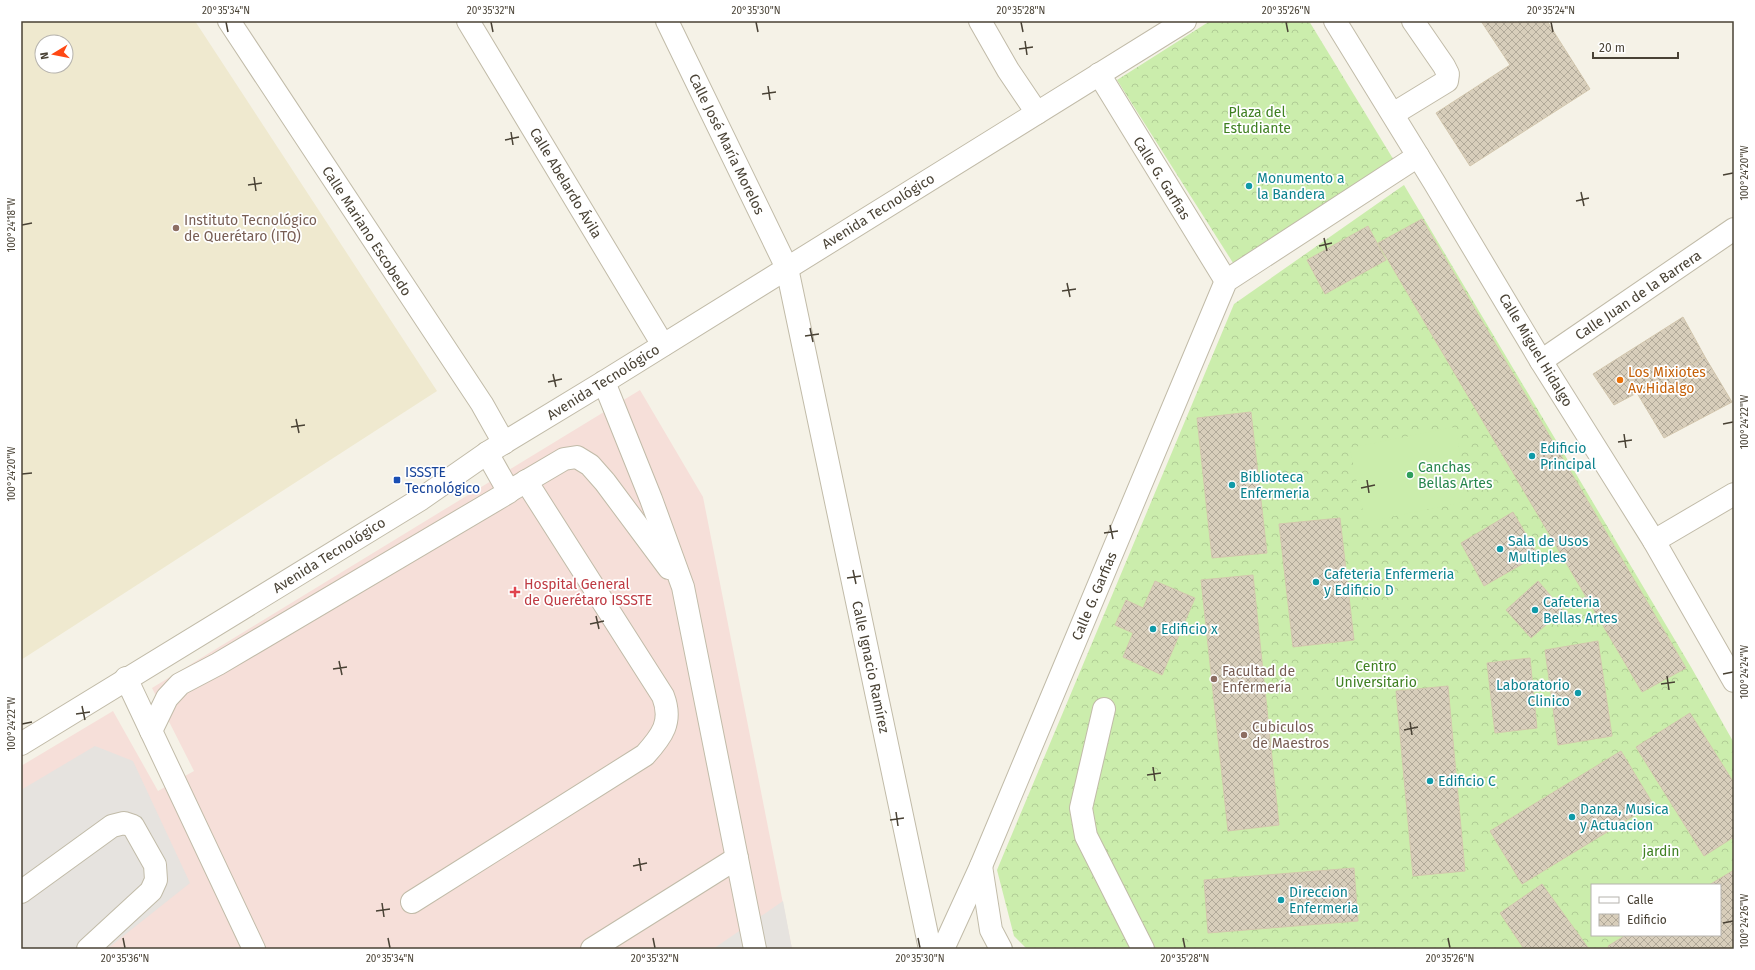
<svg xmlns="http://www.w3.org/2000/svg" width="1755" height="970" font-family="'Fira Sans',sans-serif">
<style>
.education{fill:#efe9cf;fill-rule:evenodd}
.medical{fill:#f6dfd9}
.forest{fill:url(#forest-crowns);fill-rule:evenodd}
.garden{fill:#cbedac}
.parking{fill:#e6e3df}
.building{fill:url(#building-cross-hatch);stroke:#d3c7ae}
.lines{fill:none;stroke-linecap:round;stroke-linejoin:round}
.minor-casing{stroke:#c1bba8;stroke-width:24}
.minor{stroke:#fff;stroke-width:22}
.ticks{fill:none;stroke:#494235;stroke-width:1.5}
.culture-dot{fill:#0f9aa8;stroke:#fff;stroke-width:1.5}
.education-dot{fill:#8d6e63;stroke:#fff;stroke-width:1.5}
.food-dot{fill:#e8710a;stroke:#fff;stroke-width:1.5}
.leisure-dot{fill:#2e9e5b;stroke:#fff;stroke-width:1.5}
.transit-dot{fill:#1a4fb4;stroke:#fff;stroke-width:1.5}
.health-dot{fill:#e0444e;stroke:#fff;stroke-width:1.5}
.labels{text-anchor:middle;stroke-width:3.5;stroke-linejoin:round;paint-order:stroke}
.park-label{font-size:14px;fill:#3f8022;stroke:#fff}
.street-label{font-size:14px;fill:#494235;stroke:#fff}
.culture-label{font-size:14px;fill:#0d838f;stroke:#fff;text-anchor:start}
.education-label{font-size:14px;fill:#785e54;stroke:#fff;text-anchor:start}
.food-label{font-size:14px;fill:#c56008;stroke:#fff;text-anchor:start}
.leisure-label{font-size:14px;fill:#27864d;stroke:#fff;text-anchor:start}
.transit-label{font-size:14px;fill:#164399;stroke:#fff;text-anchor:start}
.health-label{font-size:14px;fill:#be3a42;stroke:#fff;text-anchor:start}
.neatline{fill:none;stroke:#494235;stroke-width:1.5}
.ticks-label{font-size:10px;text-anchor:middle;fill:#494235}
</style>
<defs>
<pattern id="forest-crowns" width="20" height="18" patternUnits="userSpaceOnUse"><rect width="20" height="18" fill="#cbedac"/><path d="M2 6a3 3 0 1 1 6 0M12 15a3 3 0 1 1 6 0" fill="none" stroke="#b0cc95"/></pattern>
<pattern id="building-cross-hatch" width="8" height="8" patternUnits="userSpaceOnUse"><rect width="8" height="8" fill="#d8cebb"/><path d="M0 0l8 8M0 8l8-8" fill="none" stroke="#b1a999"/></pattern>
</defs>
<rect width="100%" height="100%" fill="#f5f2e7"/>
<path class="education" d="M21 21H195L437 391 21 660ZM42 42H66V66H42Z"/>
<path class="medical" d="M640 390 703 497 792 949H21V766L113 711 158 791 194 771 152 688Z"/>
<g class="forest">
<path d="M1210 21H1309L1395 162 1235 266 1117 80Z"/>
<path d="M1404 185 1691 667 1734 743V949H1027L1014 936 997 870 1234 304ZM1592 885H1720V935H1592Z"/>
</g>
<path class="garden" d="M1455 427 1469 501 1365 522 1350 448Z"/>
<g class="parking">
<path d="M95 746 133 761 190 883 107 949H21V790Z"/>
<path d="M783 901 792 949H713Z"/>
</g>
<g class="building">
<path d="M1481 21H1547L1590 89 1470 166 1436 113 1510 65Z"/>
<path d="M1422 219 1686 668 1642 692 1378 243Z"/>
<path d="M1368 226 1386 260 1325 294 1307 260Z"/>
<path d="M1683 317 1705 357 1614 405 1593 374Z"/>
<path d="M1705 357 1732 402 1664 438 1637 393Z"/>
<path d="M1251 412 1267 553 1212 558 1197 418Z"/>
<path d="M1513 512 1538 555 1484 586 1461 543Z"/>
<path d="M1340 518 1354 640 1293 647 1279 524Z"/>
<path d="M1253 575 1279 825 1228 831 1201 580Z"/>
<path d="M1155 581 1195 598 1162 675 1123 657 1133 633 1115 625 1126 600 1143 608Z"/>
<path d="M1538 581 1563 610 1531 638 1506 610Z"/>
<path d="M1598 641 1612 736 1558 745 1545 650Z"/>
<path d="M1530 658 1537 728 1495 733 1487 663Z"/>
<path d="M1448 686 1465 871 1413 876 1396 691Z"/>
<path d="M1690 713 1734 783V837L1704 856 1636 747Z"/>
<path d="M1621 751 1653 804 1522 884 1490 831Z"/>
<path d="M1354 868 1358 921 1208 933 1204 880Z"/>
<path d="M1734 870V945L1727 949H1610L1608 946 1626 935H1720V885H1709Z"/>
<path d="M1542 884 1589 949H1524L1500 913Z"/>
</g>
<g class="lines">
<g class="minor-casing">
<g id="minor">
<path d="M229 21 482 404 504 443"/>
<path d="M468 21 663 345"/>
<path d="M667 21 787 268 930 949"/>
<path d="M980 21 1008 70 1037 113"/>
<path d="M1335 21 1434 182 1541 361 1654 541 1734 681"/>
<path d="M1099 74 1226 281"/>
<path d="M1393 114 1447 81 1448 74 1444 66 1413 21"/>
<path d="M1541 361 1734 229"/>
<path d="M604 382 651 499 683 587 755 949"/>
<path d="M513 489 564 459 577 457 590 465 605 482 669 568"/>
<path d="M1654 541 1734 494"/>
<path d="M126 678 254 949"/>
<path d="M1104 709 1081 808 1086 836 1143 949"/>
<path d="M151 731 167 698 180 684 218 664 509 492 487 453"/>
<path d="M21 744 421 499 487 453 604 382 1185 21"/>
<path d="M981 866 991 930 1001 949"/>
<path d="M21 892 112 826 124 823 133 826 155 865 156 880 151 891 88 949"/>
<path d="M412 902 645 755C662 736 673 722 663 696L526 481"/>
<path d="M592 949 737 858"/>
<path d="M943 949 981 866 1226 281 1418 156"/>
</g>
</g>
<use href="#minor" class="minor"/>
</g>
<path class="ticks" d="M226 22 228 32M491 22 493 32M756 22 758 32M1021 22 1023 32M1286 22 1288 32M1551 22 1553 32M1025 41 1027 55M1019 49 1033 47M768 86 770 100M762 94 776 92M511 132 513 145M505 140 519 137M1723 175 1733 173M254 177 256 191M248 185 262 183M1581 192 1584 206M1576 201 1589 198M22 225 32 223M1324 238 1327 251M1319 246 1332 243M1067 283 1070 297M1062 291 1076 289M810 328 813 342M805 336 819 334M553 374 556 387M548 382 562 379M296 419 299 433M1723 424 1733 422M291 427 305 425M1624 434 1626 448M1618 442 1632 440M22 474 32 473M1367 480 1369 493M1361 488 1375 485M1110 525 1113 539M1104 533 1118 531M853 570 856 584M847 578 861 576M596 616 599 629M590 624 604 621M339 661 342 675M333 669 347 667M1723 674 1733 672M1667 676 1669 690M1661 684 1675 682M82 706 85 720M76 714 90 712M1410 722 1412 735M22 724 32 722M1404 730 1418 727M1153 767 1155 781M1147 775 1161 773M896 812 898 826M890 820 904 818M639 858 641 871M633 866 647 863M382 903 384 917M376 911 390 909M1723 923 1733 921M123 938 125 948M388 938 390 948M653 938 655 948M918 938 920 948M1183 938 1185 948M1448 938 1450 948"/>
<g class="culture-dot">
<circle cx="1249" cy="186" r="4"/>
<circle cx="1532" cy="456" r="4"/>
<circle cx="1232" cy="485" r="4"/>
<circle cx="1500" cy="549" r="4"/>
<circle cx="1316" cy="582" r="4"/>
<circle cx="1535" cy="610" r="4"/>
<circle cx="1153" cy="629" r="4"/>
<circle cx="1578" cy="693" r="4"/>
<circle cx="1430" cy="781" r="4"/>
<circle cx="1572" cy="817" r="4"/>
<circle cx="1281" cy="900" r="4"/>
</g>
<g class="education-dot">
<circle cx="176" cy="228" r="4"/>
<circle cx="1214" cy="679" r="4"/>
<circle cx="1244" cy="735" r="4"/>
</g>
<circle class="food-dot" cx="1620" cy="380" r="4"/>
<circle class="leisure-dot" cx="1410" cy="475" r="4"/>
<rect class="transit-dot" x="393" y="476" width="8" height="8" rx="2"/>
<path class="health-dot" d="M513 586h4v4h4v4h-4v4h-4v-4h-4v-4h4z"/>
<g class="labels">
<g class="park-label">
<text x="1257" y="117">Plaza del<tspan x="1257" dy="16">Estudiante</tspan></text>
<text x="1376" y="671">Centro<tspan x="1376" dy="16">Universitario</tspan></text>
<text x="1661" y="856">jardin</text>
</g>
<g class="street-label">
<text transform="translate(727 144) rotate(64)" y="5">Calle José María Morelos</text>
<text transform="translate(1162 178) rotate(58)" y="5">Calle G. Garfias</text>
<text transform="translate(566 183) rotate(59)" y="5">Calle Abelardo Ávila</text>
<text transform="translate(878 211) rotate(-32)" y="5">Avenida Tecnológico</text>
<text transform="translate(367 231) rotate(57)" y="5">Calle Mariano Escobedo</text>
<text transform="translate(1638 295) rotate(-34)" y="5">Calle Juan de la Barrera</text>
<text transform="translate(1536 350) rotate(59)" y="5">Calle Miguel Hidalgo</text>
<text transform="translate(603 382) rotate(-32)" y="5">Avenida Tecnológico</text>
<text transform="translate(329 555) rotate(-32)" y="5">Avenida Tecnológico</text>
<text transform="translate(1094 596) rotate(-67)" y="5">Calle G. Garfias</text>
<text transform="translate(871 667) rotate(78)" y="5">Calle Ignacio Ramírez</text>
</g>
<g class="culture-label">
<text x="1257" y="183">Monumento a<tspan x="1257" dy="16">la Bandera</tspan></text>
<text x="1540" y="453">Edificio<tspan x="1540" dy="16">Principal</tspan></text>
<text x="1240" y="482">Biblioteca<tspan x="1240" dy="16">Enfermeria</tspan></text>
<text x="1508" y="546">Sala de Usos<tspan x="1508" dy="16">Multiples</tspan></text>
<text x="1324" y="579">Cafeteria Enfermeria<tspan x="1324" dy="16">y Edificio D</tspan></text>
<text x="1543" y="607">Cafeteria<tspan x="1543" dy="16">Bellas Artes</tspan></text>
<text x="1161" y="634">Edificio x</text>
<text x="1570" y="690" text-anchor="end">Laboratorio<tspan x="1570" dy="16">Clinico</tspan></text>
<text x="1438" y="786">Edificio C</text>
<text x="1580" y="814">Danza, Musica<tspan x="1580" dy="16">y Actuacion</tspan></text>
<text x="1289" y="897">Direccion<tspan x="1289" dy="16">Enfermeria</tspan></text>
</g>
<g class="education-label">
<text x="184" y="225">Instituto Tecnológico<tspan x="184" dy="16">de Querétaro (ITQ)</tspan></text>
<text x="1222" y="676">Facultad de<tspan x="1222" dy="16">Enfermería</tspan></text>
<text x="1252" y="732">Cubiculos<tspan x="1252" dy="16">de Maestros</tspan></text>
</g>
<g class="food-label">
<text x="1628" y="377">Los Mixiotes<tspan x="1628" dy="16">Av.Hidalgo</tspan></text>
</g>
<g class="leisure-label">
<text x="1418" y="472">Canchas<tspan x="1418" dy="16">Bellas Artes</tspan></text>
</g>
<g class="transit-label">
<text x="405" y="477">ISSSTE<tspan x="405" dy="16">Tecnológico</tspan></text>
</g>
<g class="health-label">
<text x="524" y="589">Hospital General<tspan x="524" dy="16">de Querétaro ISSSTE</tspan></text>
</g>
</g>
<rect width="1755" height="970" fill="none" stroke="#ffffff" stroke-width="44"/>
<rect x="1591" y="884" width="130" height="52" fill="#ffffff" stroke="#b6b3ae"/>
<rect x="1599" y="897" width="20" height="6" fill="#ffffff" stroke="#b6b3ae"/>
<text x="1627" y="904" font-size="12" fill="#494235">Calle</text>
<rect x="1599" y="914" width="20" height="12" fill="url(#building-cross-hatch)" stroke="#b6b3ae"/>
<text x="1627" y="924" font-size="12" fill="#494235">Edificio</text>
<g transform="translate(54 54) rotate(260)"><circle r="19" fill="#ffffff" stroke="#b6b3ae"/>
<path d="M0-3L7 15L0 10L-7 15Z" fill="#ff4814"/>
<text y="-6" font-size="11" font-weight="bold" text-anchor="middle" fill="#494235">N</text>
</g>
<path d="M1593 52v6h85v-6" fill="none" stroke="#494235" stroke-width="2"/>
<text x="1599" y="52" font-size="12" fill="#494235" stroke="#ffffff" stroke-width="3" paint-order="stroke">20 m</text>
<rect x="22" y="22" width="1711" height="926" class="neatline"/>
<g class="ticks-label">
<text x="226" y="14">20°35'34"N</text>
<text x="491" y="14">20°35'32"N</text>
<text x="756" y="14">20°35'30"N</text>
<text x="1021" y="14">20°35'28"N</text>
<text x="1286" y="14">20°35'26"N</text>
<text x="1551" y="14">20°35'24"N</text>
<text transform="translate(1744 173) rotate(-90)" y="4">100°24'20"W</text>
<text transform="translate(11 225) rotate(-90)" y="4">100°24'18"W</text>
<text transform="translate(1744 422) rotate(-90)" y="4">100°24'22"W</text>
<text transform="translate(11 474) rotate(-90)" y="4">100°24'20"W</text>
<text transform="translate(1744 672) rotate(-90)" y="4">100°24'24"W</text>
<text transform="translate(11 724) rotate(-90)" y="4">100°24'22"W</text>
<text transform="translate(1744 921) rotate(-90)" y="4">100°24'26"W</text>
<text x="125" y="962">20°35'36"N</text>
<text x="390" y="962">20°35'34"N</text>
<text x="655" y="962">20°35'32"N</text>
<text x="920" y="962">20°35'30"N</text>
<text x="1185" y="962">20°35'28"N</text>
<text x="1450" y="962">20°35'26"N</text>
</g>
</svg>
